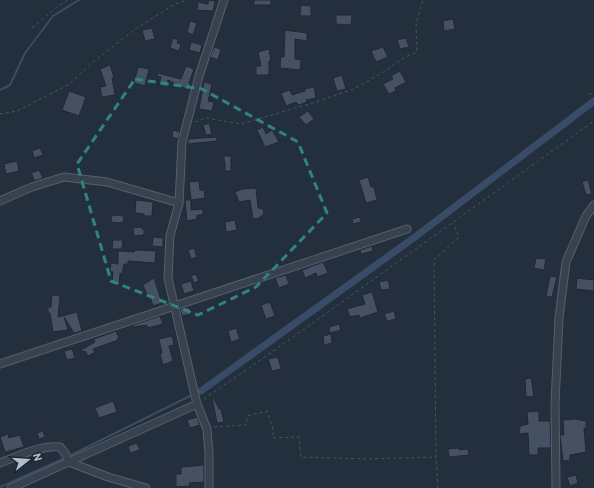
<svg xmlns="http://www.w3.org/2000/svg" width="594" height="488" font-family="Barlow,sans-serif">
<style>
.lines{fill:none;stroke-linecap:round;stroke-linejoin:round}
.stream{stroke:#394c67;stroke-width:2}
.canal{stroke:#394c67;stroke-width:7}
.building{fill:#455162;stroke:#1f2835}
.minor-casing{stroke:#565f6c;stroke-width:9}
.path{stroke:#44595c;stroke-width:1;stroke-dasharray:3 3;stroke-linecap:butt}
.minor{stroke:#38414e;stroke-width:7}
.marked{fill:none;stroke:#308480;stroke-width:3;stroke-dasharray:8 5;stroke-linejoin:round}
</style>
<rect width="100%" height="100%" fill="#242f3e"/>
<g class="lines">
<g class="stream">
<path d="M0 90 10 85 25 53 53 16 79 0"/>
<path d="M69 456 192 395"/>
<path d="M0 487 65 458"/>
</g>
<path class="canal" d="M201 391 415 237 594 101"/>
</g>
<g class="building">
<path d="M209 0 215 1 213 11 197 10 198 2 208 4Z"/>
<rect x="254" y="0" width="17" height="5"/>
<path d="M301 5 311 6V16H300Z"/>
<path d="M336 15H352L351 25 336 24Z"/>
<path d="M453 19 455 29 444 31 443 21Z"/>
<path d="M190 21 197 23 193 35 187 32Z"/>
<path d="M152 28 155 39 145 41 142 30Z"/>
<path d="M285 30 307 33V41L295 39V59L301 60 300 70 280 68 281 56 284 57Z"/>
<path d="M173 38 178 40 177 43 181 44 179 51 170 48Z"/>
<path d="M406 38 409 47 400 49 397 40Z"/>
<path d="M191 42 202 45 200 53 189 50Z"/>
<path d="M214 47 221 49 218 60 210 57Z"/>
<path d="M383 47 388 57 376 62 371 51Z"/>
<path d="M269 49 271 61H269V75H256V66H261L258 52Z"/>
<path d="M110 65 114 77 112 78 115 95 102 97 100 87 106 86 100 69Z"/>
<path d="M186 66 194 69 189 83 191 84 188 90 168 80 167 87 159 85 161 77 157 76 158 73 181 79Z"/>
<path d="M138 67 149 69 145 86 134 83Z"/>
<path d="M400 71 406 82 395 88 396 91 389 94 383 84 393 79 391 76Z"/>
<path d="M342 75 346 89 337 91 333 78Z"/>
<path d="M204 82 212 84 208 101 214 102 212 111 199 109Z"/>
<path d="M314 87 316 98 306 100 307 102 299 105 296 102 286 106 281 93 290 90 292 95 305 91V89Z"/>
<path d="M69 91 86 97 79 116 62 110Z"/>
<path d="M308 111 314 119 306 125 299 117Z"/>
<path d="M209 123 212 134 206 135 203 125Z"/>
<path d="M263 127 266 134 272 130 279 142 265 147 257 130Z"/>
<path d="M173 130 180 132 178 139 172 137Z"/>
<path d="M216 137 217 141 188 144V139Z"/>
<path d="M40 148 43 155 34 158 32 151Z"/>
<path d="M224 156H231V171H225V161L224 162Z"/>
<path d="M17 161 19 171 6 174 4 164Z"/>
<path d="M39 170 43 178 35 181 31 173Z"/>
<path d="M368 177 371 187H374L377 200 366 203 359 180Z"/>
<path d="M588 180 592 194 586 195 582 182Z"/>
<path d="M199 181 200 190H204L205 198 191 200 189 182Z"/>
<path d="M256 188 258 208 263 209 264 214 260 217V218L253 219 250 200 239 202 235 192 242 189Z"/>
<path d="M136 200 153 202 152 216H144V214L135 213Z"/>
<path d="M185 200H191V210L203 209V215H197V219L187 221Z"/>
<path d="M112 215 124 216 123 223 111 222Z"/>
<path d="M360 217 361 222 353 224 352 219Z"/>
<path d="M235 220 237 230 226 232 225 222Z"/>
<path d="M141 227 142 229H144V235L134 236 133 228Z"/>
<path d="M153 237 163 238V247L152 246Z"/>
<path d="M113 240H123L122 249H112Z"/>
<path d="M372 246 373 251 361 254 360 250Z"/>
<path d="M194 248 197 257 191 259 188 250Z"/>
<path d="M135 250 156 251 155 263 128 261V264H124L122 274 120 273 119 285 112 284 113 272 110 271 111 263 118 264V251L134 252Z"/>
<path d="M536 258 546 259 544 270 534 268Z"/>
<path d="M323 262 328 273 317 277 316 273 305 278 302 270Z"/>
<path d="M196 274 199 281 194 283 191 276Z"/>
<path d="M286 275 289 284 279 288 275 278Z"/>
<path d="M550 276 557 277 552 297 546 296Z"/>
<path d="M154 278 162 303 153 306 149 294 147 295 143 285Z"/>
<path d="M577 278 594 280V291L576 289Z"/>
<path d="M388 280 390 289 381 290 379 282Z"/>
<path d="M191 281 194 291 184 294 181 284Z"/>
<path d="M372 292 378 312 360 318 359 315 350 317 347 309 365 304 362 295Z"/>
<path d="M52 295 60 296 58 317 77 312 82 331 74 333 64 317 68 330 53 332 50 313H48V307H51Z"/>
<path d="M270 302 275 316 266 319 261 305Z"/>
<path d="M189 307 191 314 182 316 180 309Z"/>
<path d="M394 311 396 319 387 321 384 314Z"/>
<path d="M160 316 163 324 148 328 147 325 134 327 133 325Z"/>
<path d="M339 324 341 330 330 333 329 327Z"/>
<path d="M236 328 240 339 231 342 228 331Z"/>
<path d="M116 331 119 338 117 339 118 340 93 349 95 352 88 356 85 351 83 352 81 350 95 342 94 339Z"/>
<path d="M331 334 332 343 324 345 323 336Z"/>
<path d="M172 336 174 345 169 346 173 361 163 365 160 354 162 353 159 339Z"/>
<path d="M72 349 75 358 67 360 64 351Z"/>
<path d="M278 357 281 369 272 371 268 359Z"/>
<path d="M531 378 534 396 526 397 525 379Z"/>
<path d="M212 397H213L219 409H221L224 422 217 423Z"/>
<path d="M113 401 117 412 99 418 95 408Z"/>
<path d="M539 411V421H550L551 448H538V455H529L528 433 519 434V429H520V426L528 424 527 412Z"/>
<path d="M197 417 200 425 190 428 187 420Z"/>
<path d="M575 419 586 421V429L584 428 586 452 570 455V460L563 461 560 435H564L563 420Z"/>
<path d="M43 431 45 437 39 439 37 433Z"/>
<path d="M8 434 9 438 20 435 24 447 5 452 0 437Z"/>
<path d="M137 443 140 450 130 453 128 446Z"/>
<path d="M459 448V450L468 449 469 455 449 457 448 449Z"/>
<path d="M204 465V482L189 483 190 486 176 487V474H181V467Z"/>
<path d="M576 475 578 483 570 486 567 477Z"/>
</g>
<g class="lines">
<g class="minor-casing">
<g id="minor">
<path d="M0 201 32 187 64 177 107 182 179 203"/>
<path d="M0 364 407 229"/>
<path d="M0 463C19 456 40 445 60 447L65 453 69 462 108 477 146 488"/>
<path d="M11 488 197 404"/>
<path d="M209 488V453L207 429 197 404 168 278 170 236 179 203 182 142 199 76 224 0"/>
<path d="M556 488 555 403 559 318 566 262 586 216 594 205"/>
</g>
</g>
<g class="path">
<path d="M32 28 58 6 68 0"/>
<path d="M589 95 594 92"/>
<path d="M0 114 17 111 68 85 93 62 134 30 175 4 187 0"/>
<path d="M195 122 206 118 241 124 316 102 354 89 385 71 405 57 417 52 416 24 423 0"/>
<path d="M204 399 289 340 594 121"/>
<path d="M214 427 246 425 247 416 267 411 273 429V438L299 437 301 457 366 459 436 457"/>
<path d="M438 488 436 457 434 260 459 237 453 223"/>
</g>
<use href="#minor" class="minor"/>
</g>
<path class="marked" d="M135 79 202 89 298 142 327 213 256 287 198 315 111 281 77 164Z"/>
<g transform="translate(28 460) rotate(73)" stroke="#1d2633" stroke-width="3" paint-order="stroke">
<path d="M0-3L7 15L0 10L-7 15Z" fill="#b4bcc9"/>
<text y="-6" font-size="11" font-weight="bold" text-anchor="middle" fill="#b4bcc9">N</text>
</g>
</svg>
